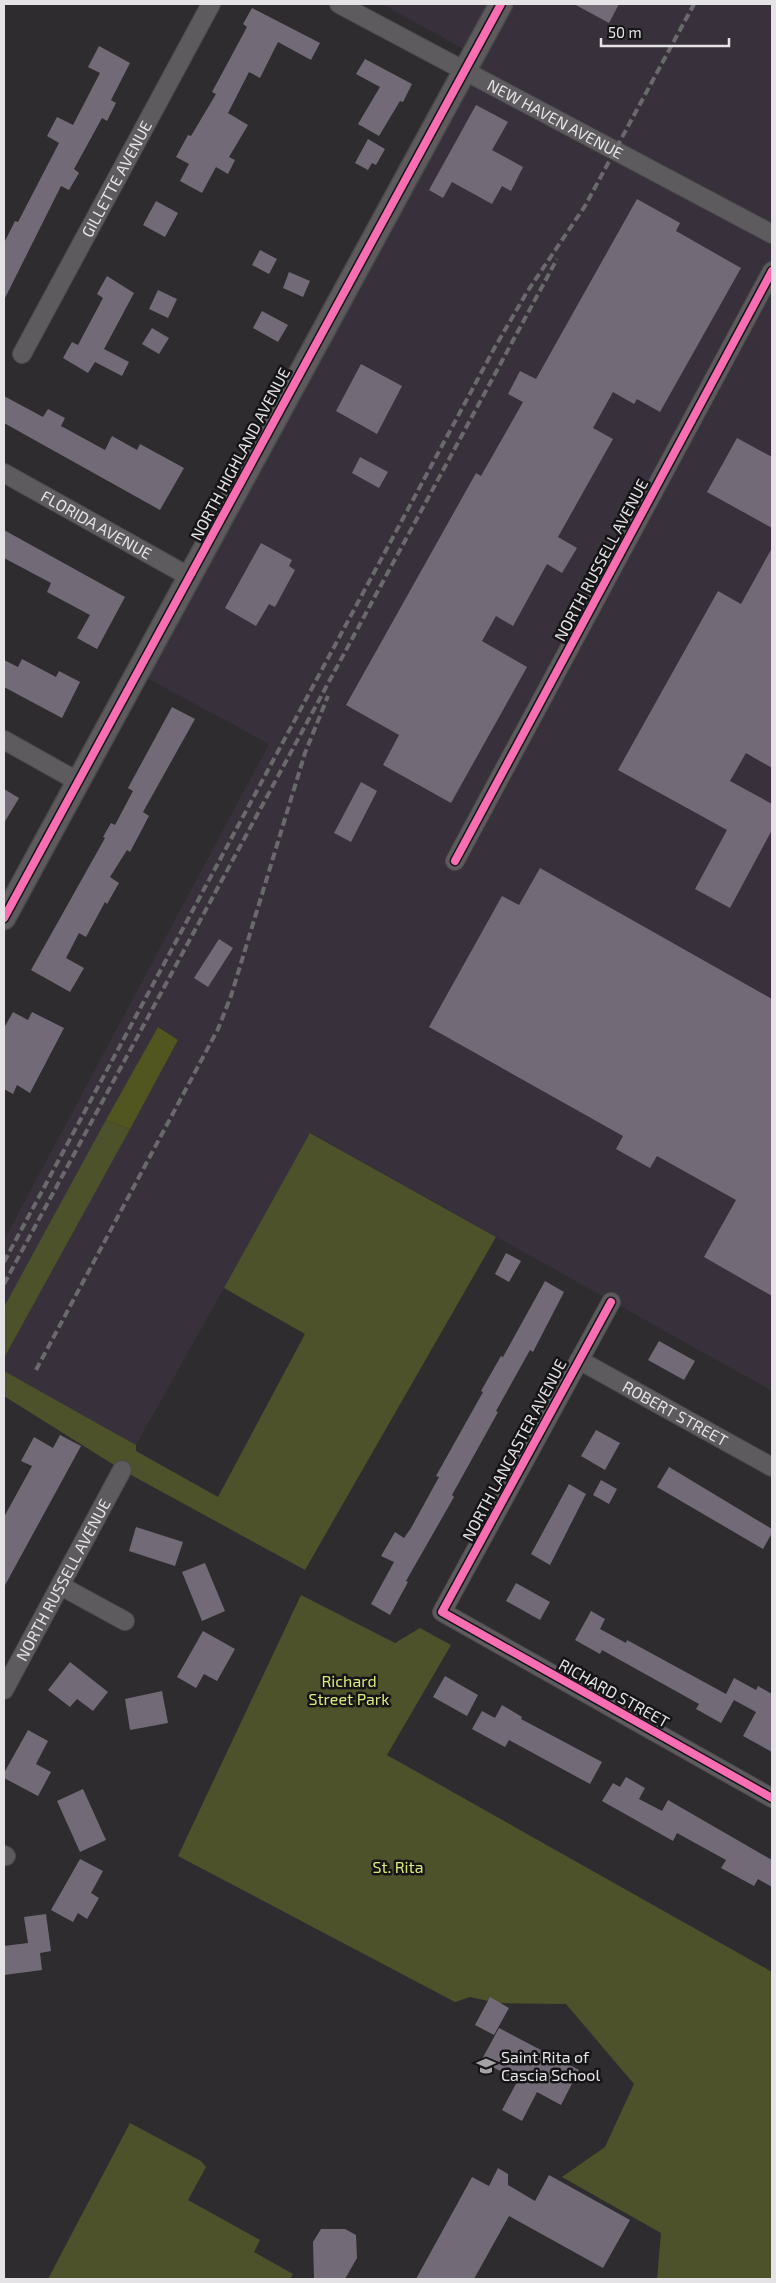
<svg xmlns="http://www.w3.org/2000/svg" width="776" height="2283" font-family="'Exo 2',sans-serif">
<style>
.built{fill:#38313b}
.green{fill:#4d522b}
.forest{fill:#515620}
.building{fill:#736a78}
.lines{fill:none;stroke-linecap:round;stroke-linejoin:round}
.minor-casing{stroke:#4c4a4d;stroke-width:20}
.tertiary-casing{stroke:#4c4a4d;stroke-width:25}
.minor{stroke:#5d5b5e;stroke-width:18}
.tertiary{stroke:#5d5b5e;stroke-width:22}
.rail{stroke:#6a696b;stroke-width:4;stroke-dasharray:8 4;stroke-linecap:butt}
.cycleway-casing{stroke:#151416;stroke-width:11}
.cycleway{stroke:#f96db3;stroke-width:8}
.labels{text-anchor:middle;stroke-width:5;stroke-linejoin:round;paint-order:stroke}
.street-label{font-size:16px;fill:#e6e3e7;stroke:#151416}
.park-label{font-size:16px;fill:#dae97a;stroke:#151416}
.poi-label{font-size:16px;fill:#e6e3e7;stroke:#151416;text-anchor:start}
</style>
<rect width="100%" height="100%" fill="#2e2c2f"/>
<path class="built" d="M382 4H772V1391L311 1133 136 1445 4 1371V1358L178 1040 158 1027 4 1307V1240L269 744 147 678 476 56Z"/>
<g class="green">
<path d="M106 1120 130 1129 4 1358V1307Z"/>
<path d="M310 1133 496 1237 305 1570 122 1470 4 1396V1371L136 1445V1451L218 1497 305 1334 224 1288Z"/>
<path d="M301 1595 395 1643 420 1628 451 1645 387 1755 772 1972V2279H657L661 2233 562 2177 605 2147 634 2084 566 2004 498 2003 470 1997 455 2002 178 1856Z"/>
<path d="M130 2123 201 2161 206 2167 188 2200 260 2240 254 2252 293 2274 290 2279H48Z"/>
</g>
<path class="forest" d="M158 1027 178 1040 130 1129 106 1120Z"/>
<g class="building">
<path d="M574 4H619L609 23Z"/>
<path d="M252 8 320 43 311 60 278 42 260 78 249 72 228 113 248 125 229 157 235 160 228 174 216 167 202 193 180 181 189 164 176 157 188 135 191 136 216 94 212 92 247 27 243 24Z"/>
<path d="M99 46 130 63 111 100 116 103 107 121 102 118 74 169 79 173 69 190 61 186 4 300V243L15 221 18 222 59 143 47 136 57 117 73 125 100 73 88 67Z"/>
<path d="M365 59 412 84 403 102 400 101 379 136 358 124 380 87 356 74Z"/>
<path d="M476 105 508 122 492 150 523 167 511 191 502 186 492 204 452 182 443 198 429 190Z"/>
<path d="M368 139 385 149 376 165 372 163 368 170 355 163Z"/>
<path d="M637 199 680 223 676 231 741 268 660 412 637 399 634 404 613 392 593 428 613 439 558 537 577 548 562 573 547 564 513 626 496 616 482 641 527 667 451 803 383 765 399 735 346 705 476 473 481 476 523 402 508 394 520 371 536 379Z"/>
<path d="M156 201 178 213 165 237 143 225Z"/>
<path d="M260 250 277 259 269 274 252 265Z"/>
<path d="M289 272 310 281 303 297 283 288Z"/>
<path d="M107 276 134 293 104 349 129 362 122 376 95 362 88 373 63 358 72 342 78 345 103 298 97 294Z"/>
<path d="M158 290 177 299 168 318 149 309Z"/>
<path d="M262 311 288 325 278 342 253 328Z"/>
<path d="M152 328 169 338 159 354 142 344Z"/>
<path d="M361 364 402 386 377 434 336 411Z"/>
<path d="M4 396 43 417 48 409 65 418 61 426 105 450 112 436 137 450 140 444 184 468 160 510 4 423Z"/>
<path d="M737 438 772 457V528L707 492Z"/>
<path d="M360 457 388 472 379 488 352 473Z"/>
<path d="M4 530 125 597 97 649 77 638 90 615 47 592 51 583 4 558Z"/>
<path d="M261 543 292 560 289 566 295 570 275 607 269 604 256 626 225 608Z"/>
<path d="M772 548V768L746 753 730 781 772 804V830L730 908 695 889 727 830 618 770 718 591 741 604Z"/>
<path d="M22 659 56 677 59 671 80 682 62 718 4 687V660L18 667Z"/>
<path d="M172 707 195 719 143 812 149 816 130 852 127 850 110 877 119 883 107 904 105 902 86 937 79 933 66 958 84 968 70 992 31 970 105 838 103 837 111 823 115 825 133 791 128 788Z"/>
<path d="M361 782 377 791 351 842 334 833Z"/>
<path d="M4 789 19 798 4 823Z"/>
<path d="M540 868 772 999V1296L704 1257 736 1200 657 1156 650 1168 616 1149 623 1136 429 1027 502 896 519 905Z"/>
<path d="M219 939 233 948 208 987 194 978Z"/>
<path d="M13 1012 28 1020 32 1012 64 1028 30 1093 17 1085 13 1094 4 1089V1028Z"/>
<path d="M506 1253 521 1261 509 1282 495 1274Z"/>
<path d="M545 1281 564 1292 533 1352 530 1350 496 1411 498 1412 452 1495 454 1497 406 1581 408 1582 390 1615 371 1604 394 1562 381 1556 395 1532 404 1538 411 1528 439 1477 436 1476 483 1392 481 1391 501 1356 503 1357Z"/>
<path d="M659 1341 695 1361 684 1380 648 1360Z"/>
<path d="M596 1430 620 1443 605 1470 581 1456Z"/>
<path d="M60 1435 81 1446 4 1587V1517L32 1466 21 1461 34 1437 53 1448Z"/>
<path d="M669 1467 772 1529V1533L763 1549 657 1487Z"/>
<path d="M601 1480 617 1489 609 1504 593 1495Z"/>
<path d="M569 1484 586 1494 550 1565 531 1554Z"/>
<path d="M136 1527 183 1542 175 1566 129 1551Z"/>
<path d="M205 1563 225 1611 202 1621 182 1572Z"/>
<path d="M516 1583 550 1602 540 1620 506 1601Z"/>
<path d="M591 1611 605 1619 600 1629 626 1643 627 1640 726 1694 734 1678 756 1690 758 1686 772 1694V1752L743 1736 756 1712 734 1700 721 1723 696 1709 699 1704 602 1650 600 1654 575 1640Z"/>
<path d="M203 1631 235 1649 217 1681 204 1674 196 1688 177 1677Z"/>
<path d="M70 1662 108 1692 93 1711 77 1699 70 1707 48 1690Z"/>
<path d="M445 1676 478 1695 467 1716 433 1697Z"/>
<path d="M162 1691 168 1723 130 1730 125 1699Z"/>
<path d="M502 1705 522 1717 521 1719 602 1762 590 1784 509 1740 505 1747 472 1729 482 1711 495 1718Z"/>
<path d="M28 1730 48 1741 36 1764 51 1772 38 1796 4 1778V1773Z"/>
<path d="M626 1777 645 1788 639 1799 662 1811 668 1800 772 1860V1887L758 1879 754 1886 721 1868 726 1860 677 1833 673 1841 602 1801 613 1783 620 1787Z"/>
<path d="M83 1789 106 1840 80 1852 57 1801Z"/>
<path d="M80 1859 103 1871 91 1893 99 1898 87 1919 78 1913 73 1922 51 1910Z"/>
<path d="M46 1914 51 1951 40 1953 42 1970 4 1975V1946L28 1943 24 1917Z"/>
<path d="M490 1997 509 2008 494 2035 475 2025Z"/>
<path d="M499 2028 579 2070 561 2105 537 2092 522 2121 502 2110 518 2080 481 2061Z"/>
<path d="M498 2168 508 2174V2185L535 2201 549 2175 630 2220 603 2268 509 2216 474 2279H416L472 2177 489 2186Z"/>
<path d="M321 2229H345L356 2235 357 2258 345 2279H314L313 2242Z"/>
</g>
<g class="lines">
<g class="minor-casing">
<g id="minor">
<path id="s1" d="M339 4 772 234"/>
<path id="s2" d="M22 354 211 4"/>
<path id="s3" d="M4 473 190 577"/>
<path d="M4 740 79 782"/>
<path d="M455 861 772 271"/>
<path d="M611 1302 442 1612 772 1798"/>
<path id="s4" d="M579 1360 772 1467"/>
<path d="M61 1586 125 1621"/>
<path id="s5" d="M4 1690 122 1470"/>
<path d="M4 1855 6 1856"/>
</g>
</g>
<g class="tertiary-casing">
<path id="tertiary" d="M4 918 501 4"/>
</g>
<use href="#minor" class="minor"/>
<use href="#tertiary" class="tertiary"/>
<g class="rail">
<path d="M4 1262 495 347 527 292 585 206 694 4"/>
<path d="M4 1284 557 259"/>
<path d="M36 1370 218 1029 231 996 305 753 328 696"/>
</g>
<g class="cycleway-casing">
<g id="cycleway">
<path d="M455 861 772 271"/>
<path d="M4 918 501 4"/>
<path d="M611 1302 442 1612 772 1798"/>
</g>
</g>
<use href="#cycleway" class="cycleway"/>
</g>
<defs>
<g id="school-bare" transform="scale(1.5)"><path d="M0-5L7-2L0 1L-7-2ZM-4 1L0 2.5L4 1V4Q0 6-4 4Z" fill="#a6a3a7" stroke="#151416" stroke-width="2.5" paint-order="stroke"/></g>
</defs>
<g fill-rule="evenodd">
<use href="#school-bare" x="486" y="2066"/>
</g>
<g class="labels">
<g class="street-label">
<text dy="6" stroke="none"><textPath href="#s1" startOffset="245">NEW HAVEN AVENUE</textPath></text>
<text dy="6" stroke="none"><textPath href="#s2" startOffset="199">GILLETTE AVENUE</textPath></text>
<text transform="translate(240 454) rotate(-62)" y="6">NORTH HIGHLAND AVENUE</text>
<text dy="6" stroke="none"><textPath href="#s3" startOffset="106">FLORIDA AVENUE</textPath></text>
<text transform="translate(601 560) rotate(-62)" y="6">NORTH RUSSELL AVENUE</text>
<text dy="6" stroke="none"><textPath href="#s4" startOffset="110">ROBERT STREET</textPath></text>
<text transform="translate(514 1450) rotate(-62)" y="6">NORTH LANCASTER AVENUE</text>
<text dy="6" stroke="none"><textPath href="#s5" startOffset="125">NORTH RUSSELL AVENUE</textPath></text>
<text transform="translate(614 1693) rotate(29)" y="6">RICHARD STREET</text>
</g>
<g class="park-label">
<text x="349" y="1687">Richard<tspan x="349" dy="18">Street Park</tspan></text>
<text x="398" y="1873">St. Rita</text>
</g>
<g class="poi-label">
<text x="501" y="2063">Saint Rita of<tspan x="501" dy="18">Cascia School</tspan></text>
</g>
</g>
<rect width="776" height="2283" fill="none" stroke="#e6e3e7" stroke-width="10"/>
<path d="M601 38v8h128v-8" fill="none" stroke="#e6e3e7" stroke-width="2.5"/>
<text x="608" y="38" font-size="15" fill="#e6e3e7" stroke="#151416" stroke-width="4" paint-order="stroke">50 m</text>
</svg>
